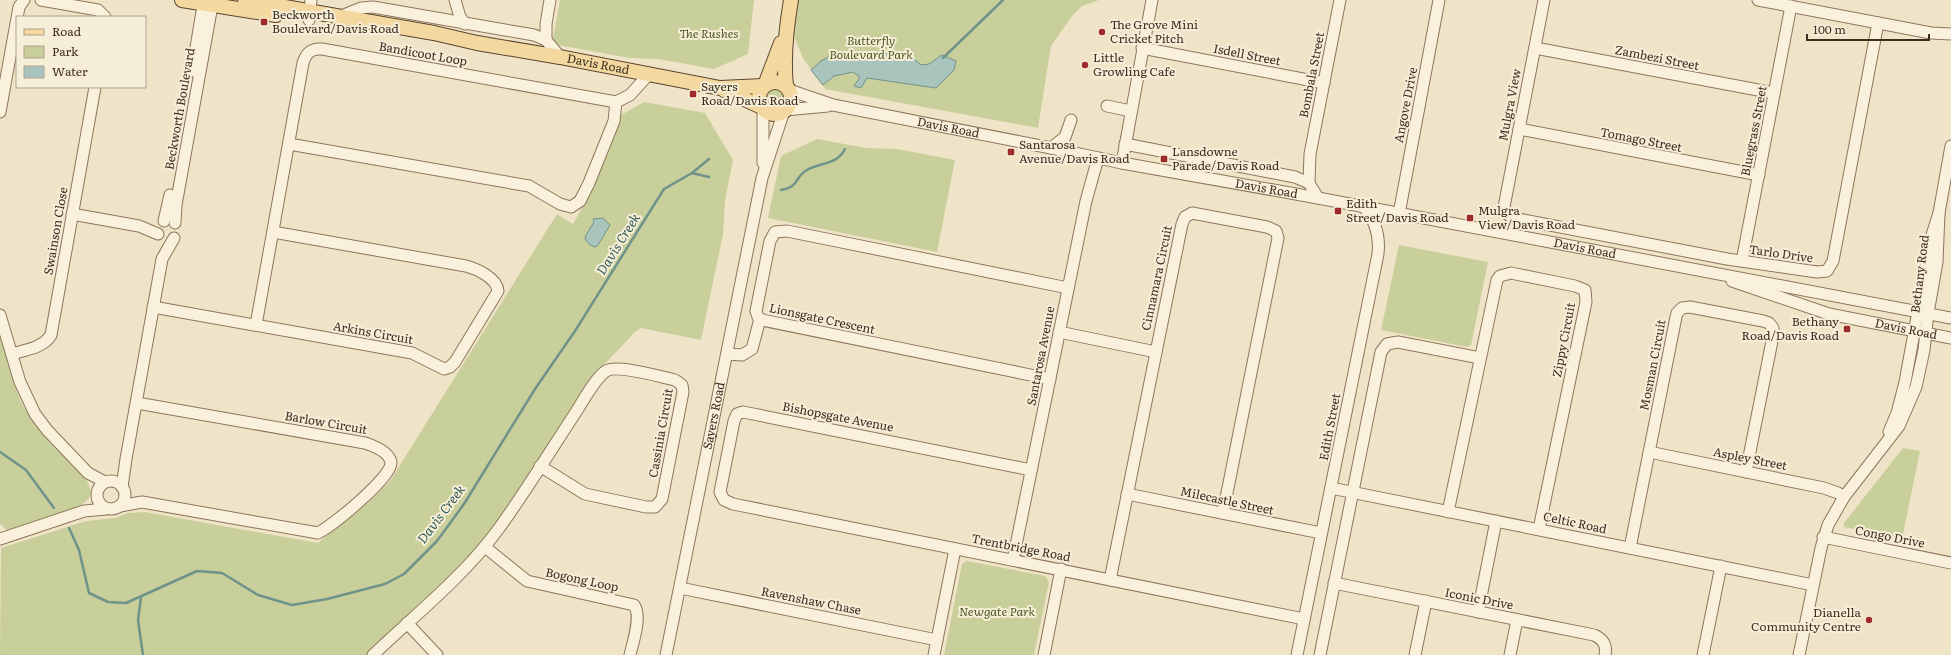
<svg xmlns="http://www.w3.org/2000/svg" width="1951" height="655" font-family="Literata,serif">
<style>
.green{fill:#c9cf9b}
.water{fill:#a9c4bc;stroke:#6f938a}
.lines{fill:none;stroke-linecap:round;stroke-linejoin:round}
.stream{stroke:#6f938a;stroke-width:2.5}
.minor-casing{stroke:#8d765c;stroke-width:13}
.major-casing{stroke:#5b4430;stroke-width:16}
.minor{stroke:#faf1dc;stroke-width:11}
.major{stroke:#f3d9a0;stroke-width:14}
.poi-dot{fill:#9e2a2b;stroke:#f7eed8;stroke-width:1.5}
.labels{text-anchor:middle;stroke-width:4;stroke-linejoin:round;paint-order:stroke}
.poi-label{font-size:12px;fill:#3d2e20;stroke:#f7eed8;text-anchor:start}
.park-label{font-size:12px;font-style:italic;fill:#4d5a26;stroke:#f7eed8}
.street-label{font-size:12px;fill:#3d2e20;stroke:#f7eed8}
.water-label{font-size:13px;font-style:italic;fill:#2f5d5a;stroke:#f7eed8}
</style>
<rect width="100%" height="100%" fill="#f0e4c8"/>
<g class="green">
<path d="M560 0H754L748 54 714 69 658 59 630 58 552 44Z"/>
<path d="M796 0H1099L1082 6 1072 16 1051 46 1038 128 825 89 804 60 792 32Z"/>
<circle cx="774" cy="98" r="10"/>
<path d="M644 102 705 113 733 160 725 201 723 234 701 340 641 328 635 332 601 368 490 532 464 564 368 655H0L1 548 86 521 115 518 128 513 145 512 318 543 371 500 390 481 557 214 573 224 595 185 621 115Z"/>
<path d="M817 139 866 148 897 149 955 160 937 252 768 218 781 156Z"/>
<path d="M1399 245 1488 262 1471 345 1467 347 1381 330Z"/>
<path d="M0 334C7 357 13 389 25 409 28 413 32 416 35 420 39 427 40 432 46 438 61 454 89 470 91 494 87 511 26 525 8 531L0 524Z"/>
<path d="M1903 448 1920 451 1902 539 1844 527V523Z"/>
<path d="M967 561 1045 576 1049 582 1034 655H944L962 564Z"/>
</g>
<g class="water">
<path d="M879 52 912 57 921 65 929 64 942 55 956 61 954 70 936 88 867 78 861 88 854 86 860 77 853 72 834 76 823 85 811 70 821 61 834 54Z"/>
<path d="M603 218 610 225 598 245 596 247 590 245 585 239 586 235 594 222 593 219Z"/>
</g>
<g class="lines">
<g class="stream">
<path d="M943 58 1003 0"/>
<path d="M692 173 709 177"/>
<path d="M781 190C800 187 794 177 807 170 821 162 837 165 845 149"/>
<path d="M0 452 26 470 54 508"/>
<path d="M69 528 79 550 89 593 108 602 126 603 197 571 222 573 258 595 292 605 327 599 385 584 404 574 437 541 464 504 535 389 575 331 664 189 692 173 709 159"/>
<path d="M141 597 138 620 143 655"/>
</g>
<g class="minor-casing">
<g id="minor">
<path d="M41 0 98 10 105 17"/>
<path d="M455 0 460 17 465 24"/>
<path d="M1544 0 1504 207 1507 214 1513 218 1727 259 1817 272 1827 271 1833 261 1878 23"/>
<path d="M1758 0 1931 33 1951 34"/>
<path d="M309 20 311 0"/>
<path d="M340 25 346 14 361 8 373 7 534 35 546 40 560 57"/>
<path d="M546 40V24L550 0"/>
<path d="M1142 48 1324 83"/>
<path d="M1535 48 1774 93"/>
<path d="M192 71 204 0"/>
<path id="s1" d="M789 90 833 105 1051 148 1122 163 1318 198 1951 318"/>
<path d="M1107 106 1131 111"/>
<path d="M785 110 828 106"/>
<path d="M0 112 19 7 24 0"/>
<path d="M1519 129 1759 175"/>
<path d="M289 144 529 186 560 204 571 207 580 201 589 183 614 121 616 102"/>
<path d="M1125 144 1295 177 1309 183"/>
<path d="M1051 148 1065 137 1071 120"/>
<path d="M763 163V109"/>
<path d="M1122 163 1152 0"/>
<path d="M1318 198 1309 183 1310 154 1340 0"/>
<path d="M72 214 139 226 158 234"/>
<path d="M1399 214 1439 0"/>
<path d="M164 221 170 195"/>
<path d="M175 223 176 205 213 0"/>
<path d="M1742 261 1791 6"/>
<path id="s2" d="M1732 281 1829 314 1951 338"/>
<path d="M153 307 412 353 444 369 450 367 455 362 498 291C497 278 477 269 466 266L273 232"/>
<path d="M0 315 20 382 35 414 47 430 88 473 105 482"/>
<path d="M256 325 303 63C306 53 311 48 322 49L616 102 630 95 649 74"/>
<path d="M1059 332 1156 352"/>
<path d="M12 354C25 350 43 348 51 335L95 87"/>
<path d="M727 354 742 355 752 349 760 319"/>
<path d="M1050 379 762 320 758 317 756 311 770 241 775 232 787 231 1068 288"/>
<path d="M1889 432 1897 413 1905 382 1932 235 1939 213 1951 146"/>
<path d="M1649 452 1824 488 1838 493 1844 497"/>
<path d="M1031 470 743 412 737 414 734 421 720 492 724 500 733 504 1304 619"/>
<circle cx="111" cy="495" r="14"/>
<path d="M122 487 126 459 162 259 174 238"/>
<path d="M1331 488 1813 585"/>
<path d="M1127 494 1321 533"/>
<path d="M120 506 142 502 318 533C332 526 391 478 391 463 390 452 374 446 365 443L137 403"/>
<path d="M1448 512 1497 280 1500 276 1511 273 1575 286 1585 290 1586 302 1539 529"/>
<path d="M1823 537 1951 563"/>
<path d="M0 539 84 511 106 509"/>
<path d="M485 547 527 581 634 605C642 616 633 642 630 655"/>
<path d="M1630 548 1676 317 1677 313 1682 308 1690 307 1763 321 1769 323 1773 328V336L1746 472"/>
<path d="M1013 560 1086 201 1098 158"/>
<path d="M1110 580 1182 224 1185 217 1192 213 1267 227 1276 231 1278 238 1223 513"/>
<path d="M1334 583 1594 635C1603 639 1607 645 1605 655"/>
<path d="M680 588 937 640"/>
<path d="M1478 612 1496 521"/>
<path d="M407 623 437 655"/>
<path d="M373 655C415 615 463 577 497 531 525 493 549 453 574 415 582 403 595 378 606 371 617 364 661 377 675 380L682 385 683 392 662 499 655 507H646L585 494 540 466"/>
<path id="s3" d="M666 655 762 178 784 111"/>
<path d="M934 655 955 549"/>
<path d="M1044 655 1061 569"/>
<path d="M1297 655 1378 254C1380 236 1376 221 1364 207"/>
<path d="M1320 655 1381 352 1387 344 1398 342 1480 358"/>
<path d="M1415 655 1426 601"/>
<path d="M1510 655 1517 620"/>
<path d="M1703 655 1721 566"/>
<path d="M1799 655 1821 548 1828 525 1844 497 1899 426 1916 387 1924 350 1928 313 1937 262 1939 213"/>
</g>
</g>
<g class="major-casing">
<g id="major">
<path d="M182 0 276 15"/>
<path id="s4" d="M245 0 434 33 477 43 560 57 720 88 763 86"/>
<circle cx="775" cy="98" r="16"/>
<path d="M765 85 781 43"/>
<path d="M786 86C783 57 786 29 791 0"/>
<path d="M724 90 762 107"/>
</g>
</g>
<use href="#minor" class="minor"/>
<use href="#major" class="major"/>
</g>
<g class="poi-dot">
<rect x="260" y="18" width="8" height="8" rx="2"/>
<circle cx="1102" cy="32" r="4"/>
<circle cx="1085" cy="65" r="4"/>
<rect x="689" y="90" width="8" height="8" rx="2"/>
<rect x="1007" y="148" width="8" height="8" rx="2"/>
<rect x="1160" y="155" width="8" height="8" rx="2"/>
<rect x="1334" y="207" width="8" height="8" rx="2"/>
<rect x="1466" y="214" width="8" height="8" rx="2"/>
<rect x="1843" y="325" width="8" height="8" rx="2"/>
<circle cx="1869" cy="620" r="4"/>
</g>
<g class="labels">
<g class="poi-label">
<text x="272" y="19">Beckworth<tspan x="272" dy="14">Boulevard/Davis Road</tspan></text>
<text x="1110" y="29">The Grove Mini<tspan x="1110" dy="14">Cricket Pitch</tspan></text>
<text x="1093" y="62">Little<tspan x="1093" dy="14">Growling Cafe</tspan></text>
<text x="701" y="91">Sayers<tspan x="701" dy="14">Road/Davis Road</tspan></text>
<text x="1019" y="149">Santarosa<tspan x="1019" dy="14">Avenue/Davis Road</tspan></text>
<text x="1172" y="156">Lansdowne<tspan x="1172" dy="14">Parade/Davis Road</tspan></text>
<text x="1346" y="208">Edith<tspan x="1346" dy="14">Street/Davis Road</tspan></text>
<text x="1478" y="215">Mulgra<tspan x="1478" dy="14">View/Davis Road</tspan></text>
<text x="1839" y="326" text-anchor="end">Bethany<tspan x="1839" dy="14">Road/Davis Road</tspan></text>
<text x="1861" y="617" text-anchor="end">Dianella<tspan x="1861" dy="14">Community Centre</tspan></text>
</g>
<g class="park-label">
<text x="709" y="38">The Rushes</text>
<text x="871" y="45">Butterfly<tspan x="871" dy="14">Boulevard Park</tspan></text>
<text x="997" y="616">Newgate Park</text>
</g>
<g class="street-label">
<text transform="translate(423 54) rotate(10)" y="4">Bandicoot Loop</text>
<text transform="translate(1247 55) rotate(11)" y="4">Isdell Street</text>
<text transform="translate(1657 58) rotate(11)" y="4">Zambezi Street</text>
<text dy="4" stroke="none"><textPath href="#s4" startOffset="359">Davis Road</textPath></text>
<text transform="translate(1312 75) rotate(-79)" y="4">Bombala Street</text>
<text transform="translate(1406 105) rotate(-79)" y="4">Angove Drive</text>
<text transform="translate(1510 105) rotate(-79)" y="4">Mulgra View</text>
<text transform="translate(180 109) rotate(-80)" y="4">Beckworth Boulevard</text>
<text dy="4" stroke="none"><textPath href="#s1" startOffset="164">Davis Road</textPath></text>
<text transform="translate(1754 131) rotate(-79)" y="4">Bluegrass Street</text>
<text transform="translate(1641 140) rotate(11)" y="4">Tomago Street</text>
<text dy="4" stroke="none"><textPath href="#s1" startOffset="488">Davis Road</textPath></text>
<text transform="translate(56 231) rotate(-80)" y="4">Swainson Close</text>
<text dy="4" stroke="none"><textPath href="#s1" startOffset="812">Davis Road</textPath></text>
<text transform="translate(1781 254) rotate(8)" y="4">Tarlo Drive</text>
<text transform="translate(1920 274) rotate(-83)" y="4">Bethany Road</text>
<text transform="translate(1157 278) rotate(-78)" y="4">Cinnamara Circuit</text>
<text transform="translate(822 319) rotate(12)" y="4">Lionsgate Crescent</text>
<text dy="4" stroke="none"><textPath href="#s2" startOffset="181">Davis Road</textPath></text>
<text transform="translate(373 333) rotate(10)" y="4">Arkins Circuit</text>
<text transform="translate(1564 340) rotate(-79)" y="4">Zippy Circuit</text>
<text transform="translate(1041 356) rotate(-79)" y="4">Santarosa Avenue</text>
<text transform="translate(1653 365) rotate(-79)" y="4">Mosman Circuit</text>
<text dy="4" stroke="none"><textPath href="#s3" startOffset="244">Sayers Road</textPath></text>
<text transform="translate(838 417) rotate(11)" y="4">Bishopsgate Avenue</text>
<text transform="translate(326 423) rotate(10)" y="4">Barlow Circuit</text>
<text transform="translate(1330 427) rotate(-79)" y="4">Edith Street</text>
<text transform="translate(661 433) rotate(-80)" y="4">Cassinia Circuit</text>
<text transform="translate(1750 459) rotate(11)" y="4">Aspley Street</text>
<text transform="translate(1227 501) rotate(12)" y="4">Milecastle Street</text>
<text transform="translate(1575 523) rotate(12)" y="4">Celtic Road</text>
<text transform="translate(1890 537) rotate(11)" y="4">Congo Drive</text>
<text transform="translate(1021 548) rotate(11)" y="4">Trentbridge Road</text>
<text transform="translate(582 580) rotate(12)" y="4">Bogong Loop</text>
<text transform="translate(1479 599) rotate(11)" y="4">Iconic Drive</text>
<text transform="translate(811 601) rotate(11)" y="4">Ravenshaw Chase</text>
</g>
<g class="water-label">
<text transform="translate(618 244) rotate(-58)" y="5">Davis Creek</text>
<text transform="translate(441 514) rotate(-53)" y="5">Davis Creek</text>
</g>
</g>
<rect x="16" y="16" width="130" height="72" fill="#f7eed8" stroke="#ada18e"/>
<rect x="24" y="29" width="20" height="6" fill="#f3d9a0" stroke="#ada18e"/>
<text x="52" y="36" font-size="12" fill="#3d2e20">Road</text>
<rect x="24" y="46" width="20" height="12" fill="#c9cf9b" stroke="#ada18e"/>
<text x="52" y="56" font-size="12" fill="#3d2e20">Park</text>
<rect x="24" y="66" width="20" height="12" fill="#a9c4bc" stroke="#ada18e"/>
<text x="52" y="76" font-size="12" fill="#3d2e20">Water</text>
<path d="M1807 34v6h122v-6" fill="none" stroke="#3d2e20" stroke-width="2"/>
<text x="1813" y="34" font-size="12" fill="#3d2e20" stroke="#f7eed8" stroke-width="3" paint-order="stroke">100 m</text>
</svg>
